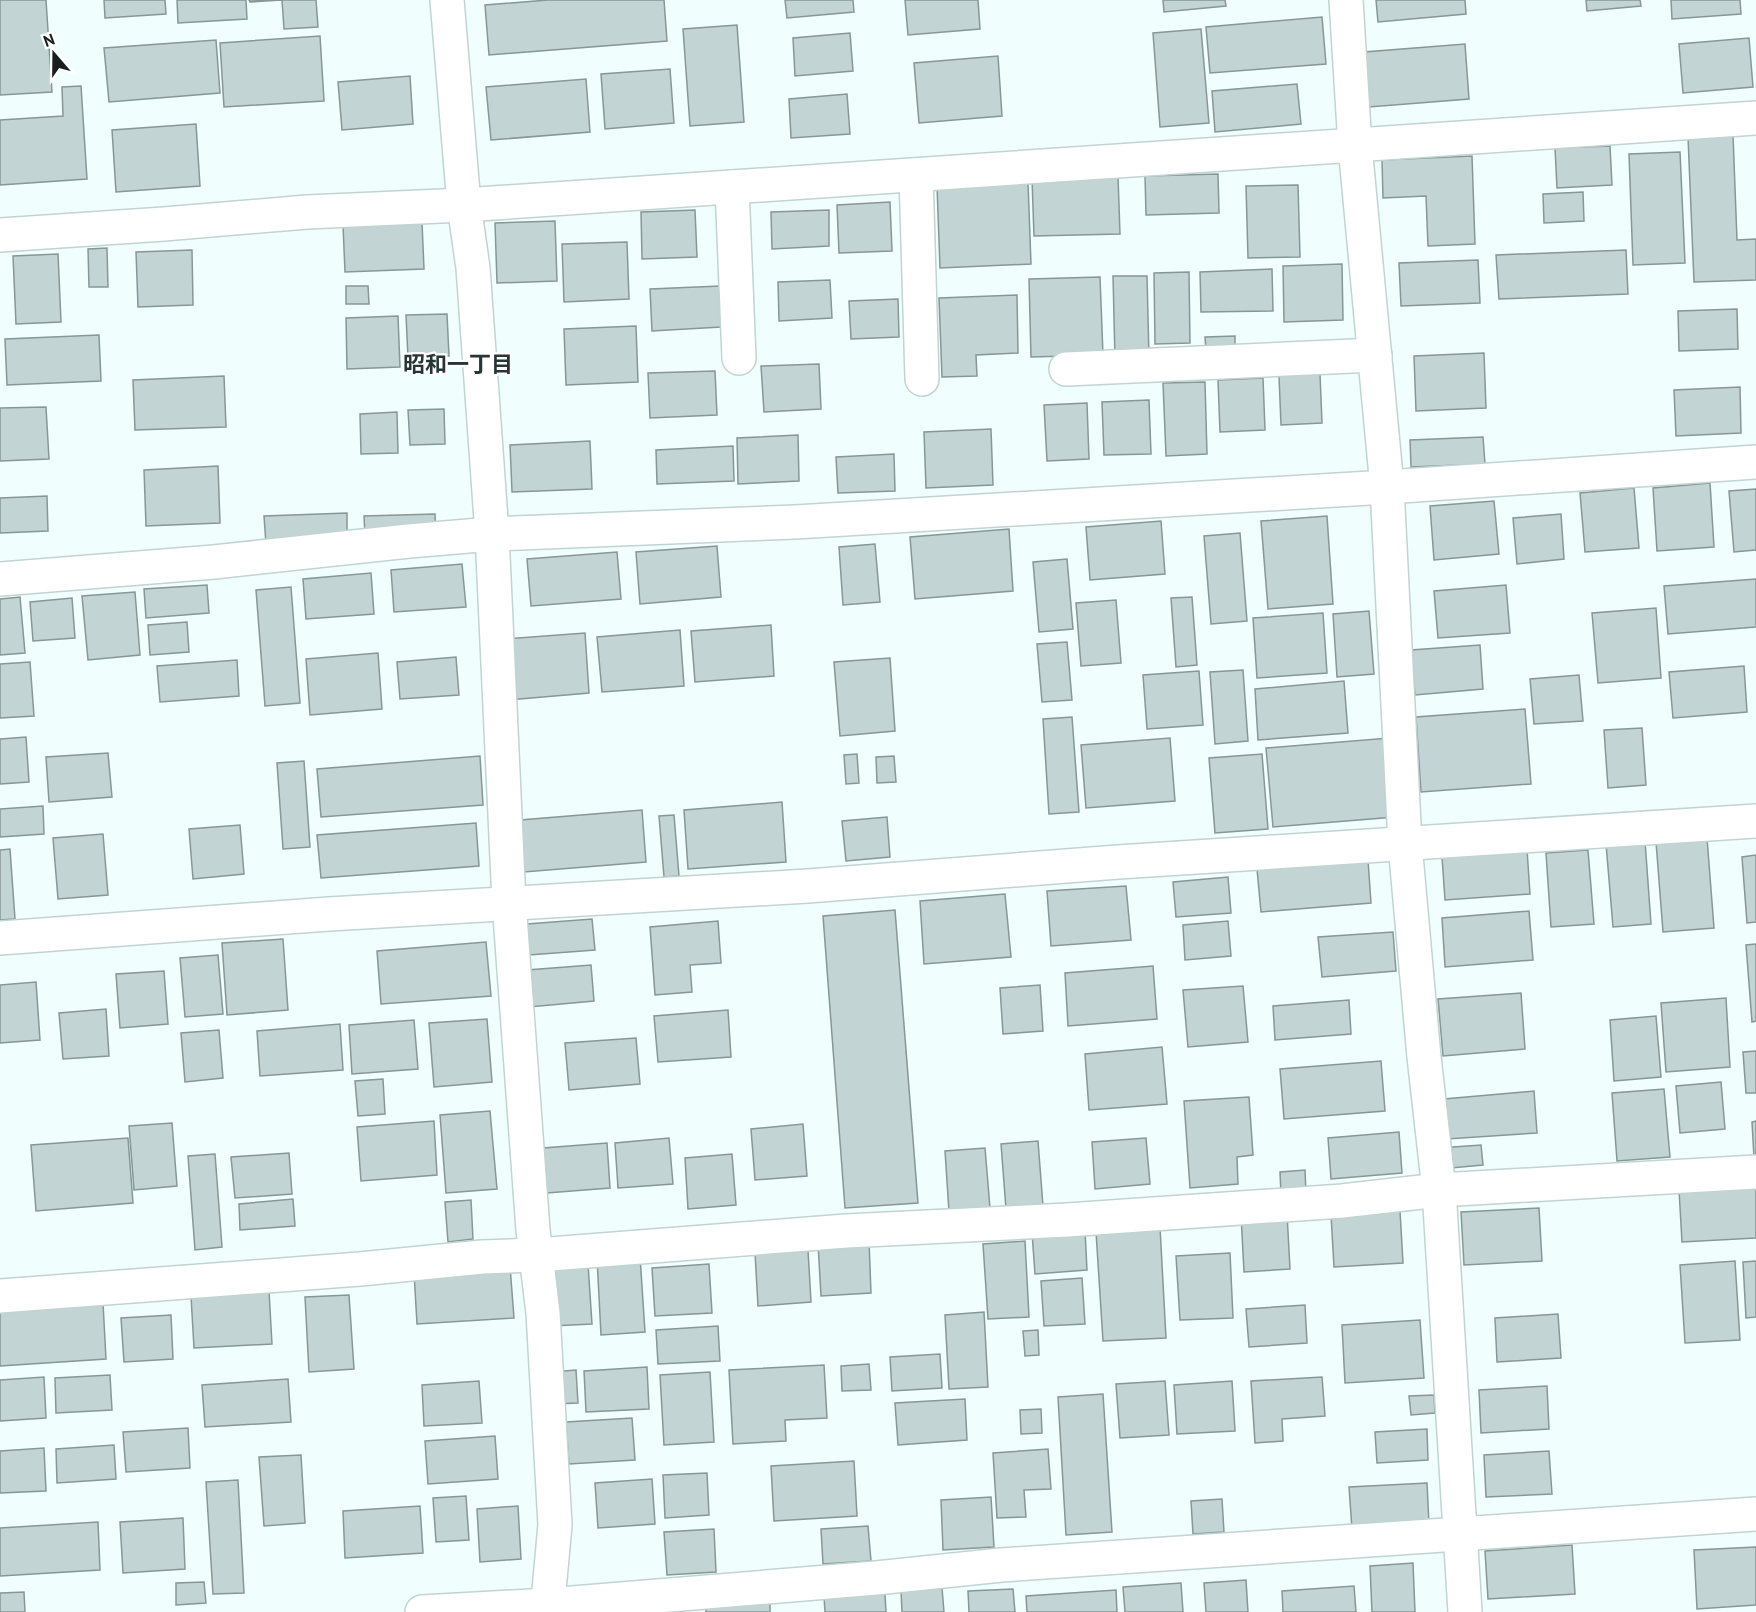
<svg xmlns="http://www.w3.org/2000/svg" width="1756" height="1612" font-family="'PT Sans','Noto Sans JP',sans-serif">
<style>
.building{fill:#c2d4d3;stroke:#869796;stroke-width:1.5}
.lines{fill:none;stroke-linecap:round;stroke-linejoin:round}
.street-casing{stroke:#c1d4d2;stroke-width:36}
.street{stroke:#fff;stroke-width:33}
.labels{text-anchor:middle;stroke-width:4.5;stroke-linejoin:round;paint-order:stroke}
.neighbourhood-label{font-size:22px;font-weight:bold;fill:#273635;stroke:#fff}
</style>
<rect width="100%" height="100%" fill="#f0fffe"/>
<g class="building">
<path d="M0 0H46L52 92 0 95Z"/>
<path d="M104 0H165L166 14 105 18Z"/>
<path d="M177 0H246L247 19 178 23Z"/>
<path d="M249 0H316L318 27 284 29 282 0 250 2Z"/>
<path d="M548 0H664L667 41 489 55 485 5Z"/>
<path d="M785 0H853L854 12 787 18Z"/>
<path d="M905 0H978L980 29 908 35Z"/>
<path d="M1163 0H1225L1226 6 1164 12Z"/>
<path d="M1376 0H1465L1466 14 1378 22Z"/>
<path d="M1586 0H1640L1641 6 1587 11Z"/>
<path d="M1671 0H1740L1741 14 1672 19Z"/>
<path d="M1322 17 1326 64 1210 73 1206 27Z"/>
<path d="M737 25 744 122 690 126 683 29Z"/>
<path d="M1201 29 1209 123 1160 127 1153 33Z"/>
<path d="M850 33 853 71 795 76 793 38Z"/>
<path d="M320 36 324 101 224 107 220 43Z"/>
<path d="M1749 38 1753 87 1683 93 1679 44Z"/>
<path d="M216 40 220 93 109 102 104 48Z"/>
<path d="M1465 44 1469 99 1369 107 1364 52Z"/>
<path d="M998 56 1002 116 919 123 914 63Z"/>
<path d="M670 69 674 123 605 129 601 74Z"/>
<path d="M410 76 413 124 342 130 338 82Z"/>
<path d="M586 79 590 132 491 140 486 87Z"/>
<path d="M1297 84 1301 124 1215 132 1212 91Z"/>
<path d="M81 86 87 179 0 185V120L63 116 62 87Z"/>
<path d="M847 94 850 134 791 138 789 99Z"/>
<path d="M196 124 200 186 116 192 112 130Z"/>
<path d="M1733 135 1737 240 1756 239V280L1694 282 1688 137Z"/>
<path d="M1610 146 1612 185 1557 188 1555 148Z"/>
<path d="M1680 152 1685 263 1633 265 1629 154Z"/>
<path d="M1472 156 1475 244 1428 246 1426 196 1383 198 1382 160Z"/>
<path d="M1218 174 1219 213 1146 215 1145 176Z"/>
<path d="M1118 176 1120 234 1034 236 1032 179Z"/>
<path d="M1028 182 1031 264 940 268 937 186Z"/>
<path d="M1298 185 1300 257 1248 258 1246 186Z"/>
<path d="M1583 192 1584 221 1544 223 1543 194Z"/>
<path d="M890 202 892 251 839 253 837 205Z"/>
<path d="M695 210 697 257 642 259 641 212Z"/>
<path d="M829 210V246L772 249 771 212Z"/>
<path d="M555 221 557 281 497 283 495 223Z"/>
<path d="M422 222 424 269 345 272 343 225Z"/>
<path d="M627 242 629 299 564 302 562 244Z"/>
<path d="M107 248 108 287H89L88 249Z"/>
<path d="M192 250 193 305 138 307 136 252Z"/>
<path d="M1626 250 1628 294 1499 299 1496 255Z"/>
<path d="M58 254 61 322 16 324 13 256Z"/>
<path d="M1478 260 1480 303 1401 306 1399 263Z"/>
<path d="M1342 264 1343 320 1284 322 1283 266Z"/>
<path d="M1272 269 1273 311 1201 312 1200 272Z"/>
<path d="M1189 272 1190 343 1155 344 1154 273Z"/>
<path d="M1113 276H1147L1149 358 1115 359Z"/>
<path d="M1100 277 1103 355 1031 357 1029 279Z"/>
<path d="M830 280 832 318 779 321 778 282Z"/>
<path d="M346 286H368L369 304H346Z"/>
<path d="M720 286 721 327 652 331 650 289Z"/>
<path d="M1017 295 1018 353 976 355 977 376 942 377 939 298Z"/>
<path d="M898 299 899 337 851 339 849 301Z"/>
<path d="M1737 309 1738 349 1679 351 1678 311Z"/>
<path d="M447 314 449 356 408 358 406 315Z"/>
<path d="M398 316 400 367 347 369 346 318Z"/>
<path d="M636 326 638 382 566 385 564 329Z"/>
<path d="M99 335 101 381 7 385 5 339Z"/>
<path d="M1235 336V351H1206L1205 337Z"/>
<path d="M1484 353 1486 408 1416 411 1414 356Z"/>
<path d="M819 364 821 409 764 412 761 366Z"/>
<path d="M715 371 717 415 650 418 648 373Z"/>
<path d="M1320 374 1322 423 1281 425 1279 376Z"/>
<path d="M224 376 226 427 135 430 133 380Z"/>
<path d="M1263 378 1265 430 1220 432 1218 380Z"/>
<path d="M1205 382 1207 454 1166 456 1163 383Z"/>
<path d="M1740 387 1741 433 1676 436 1674 390Z"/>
<path d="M1149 400 1151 454 1104 455 1102 402Z"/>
<path d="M1087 403 1089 459 1047 461 1044 405Z"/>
<path d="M46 407 49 459 0 461V408Z"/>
<path d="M444 409 445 444 410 445 408 410Z"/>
<path d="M397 412 398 453 361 454 360 414Z"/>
<path d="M991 429 993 485 926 488 924 432Z"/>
<path d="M798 435 799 481 738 484 737 438Z"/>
<path d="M1483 437 1485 464 1411 467 1410 440Z"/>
<path d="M590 441 592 489 512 492 510 445Z"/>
<path d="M733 446 734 481 657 484 656 450Z"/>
<path d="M894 454 895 491 838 493 836 457Z"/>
<path d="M218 466 220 523 146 526 144 470Z"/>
<path d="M1710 483 1714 547 1657 551 1653 488Z"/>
<path d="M1634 488 1639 548 1585 552 1580 493Z"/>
<path d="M1756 489V550L1734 552 1729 491Z"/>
<path d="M47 496 48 531 0 533V498Z"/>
<path d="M1494 501 1499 554 1434 560 1430 506Z"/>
<path d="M347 513V540L266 544 264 516Z"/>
<path d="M435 514 436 533 365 536 364 516Z"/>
<path d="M1561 514 1564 559 1517 564 1513 518Z"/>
<path d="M1327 516 1333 604 1268 609 1261 521Z"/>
<path d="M1161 521 1165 574 1090 580 1086 527Z"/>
<path d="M1009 529 1013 591 915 599 910 537Z"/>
<path d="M1240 533 1247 621 1211 624 1204 536Z"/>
<path d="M875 544 880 602 843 605 839 547Z"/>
<path d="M717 546 721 597 640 604 636 552Z"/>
<path d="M617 552 621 599 531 606 527 559Z"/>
<path d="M1067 559 1073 629 1039 632 1033 562Z"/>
<path d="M462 564 466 607 394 612 391 570Z"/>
<path d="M371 573 374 614 306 619 303 579Z"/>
<path d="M1756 579V627L1668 634 1664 586Z"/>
<path d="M207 585 209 613 146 618 144 589Z"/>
<path d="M1506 585 1510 633 1438 638 1434 591Z"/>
<path d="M291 587 300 703 265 706 256 590Z"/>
<path d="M135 592 140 655 88 660 82 596Z"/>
<path d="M20 597 25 653 0 655V599Z"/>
<path d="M1192 597 1197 665 1176 667 1171 598Z"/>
<path d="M72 598 75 638 33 641 30 602Z"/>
<path d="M1116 600 1121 663 1081 666 1076 603Z"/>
<path d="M1656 608 1661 678 1598 683 1592 613Z"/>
<path d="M1369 611 1374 674 1337 677 1333 614Z"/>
<path d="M1323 613 1327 673 1257 678 1253 618Z"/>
<path d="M187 622 189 652 150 655 148 625Z"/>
<path d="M771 625 774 676 695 682 691 631Z"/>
<path d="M680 630 684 686 602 692 597 637Z"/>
<path d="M585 633 589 693 508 700 503 639Z"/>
<path d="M1067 642 1072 700 1042 702 1037 644Z"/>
<path d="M1480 645 1483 689 1415 695 1411 650Z"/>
<path d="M378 653 382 709 310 715 306 659Z"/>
<path d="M456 657 459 695 400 699 397 662Z"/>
<path d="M890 658 895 731 840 736 834 662Z"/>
<path d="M237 660 239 696 160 702 157 666Z"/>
<path d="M30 662 34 716 0 718V664Z"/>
<path d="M1744 666 1747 712 1673 718 1669 672Z"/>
<path d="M1243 670 1248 741 1215 744 1210 672Z"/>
<path d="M1199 671 1203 725 1147 729 1143 675Z"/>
<path d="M1579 675 1583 721 1534 724 1530 679Z"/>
<path d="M1344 681 1348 733 1258 740 1255 689Z"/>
<path d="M1525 709 1531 784 1421 792 1416 717Z"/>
<path d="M1072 717 1079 812 1049 814 1043 719Z"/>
<path d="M1642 728 1646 785 1608 788 1604 730Z"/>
<path d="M26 737 29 782 0 784V739Z"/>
<path d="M1170 738 1175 801 1086 808 1081 745Z"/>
<path d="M1389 738 1395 817 1273 827 1266 748Z"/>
<path d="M108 753 112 797 49 802 46 757Z"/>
<path d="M857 754 859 783 846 784 844 755Z"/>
<path d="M1262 754 1268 829 1215 833 1209 758Z"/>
<path d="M480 756 483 805 321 817 317 769Z"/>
<path d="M894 756 896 782 877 783 876 757Z"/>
<path d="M304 761 310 847 283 849 277 763Z"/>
<path d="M782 802 786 862 688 869 684 810Z"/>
<path d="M43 806 44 834 0 837V809Z"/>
<path d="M642 810 646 862 524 872 520 820Z"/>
<path d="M674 815 679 876 664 877 659 816Z"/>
<path d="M887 817 890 857 846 861 842 821Z"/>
<path d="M476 823 479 866 321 878 317 835Z"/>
<path d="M240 825 244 874 193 879 189 829Z"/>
<path d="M103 834 108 895 58 899 53 838Z"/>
<path d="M1707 838 1714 928 1663 932 1656 842Z"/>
<path d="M1645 841 1651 924 1613 927 1606 844Z"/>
<path d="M10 849 15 919 0 920V850Z"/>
<path d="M1527 849 1530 894 1445 900 1442 857Z"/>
<path d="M1588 850 1594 924 1551 927 1546 853Z"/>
<path d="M1756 855V922L1747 923 1742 857Z"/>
<path d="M1368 860 1371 903 1261 912 1257 869Z"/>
<path d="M1228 877 1231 913 1176 917 1173 882Z"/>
<path d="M1126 886 1131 940 1051 946 1047 891Z"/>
<path d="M1005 894 1011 957 924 964 920 901Z"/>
<path d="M895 910 918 1203 845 1208 823 916Z"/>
<path d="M1529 911 1533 960 1445 967 1442 918Z"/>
<path d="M592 919 595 950 529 955 527 924Z"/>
<path d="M718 921 721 963 690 965 692 992 655 995 650 927Z"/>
<path d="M1228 921 1231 956 1185 960 1183 925Z"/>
<path d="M1393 932 1396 971 1322 977 1318 937Z"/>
<path d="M283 939 288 1010 227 1015 222 943Z"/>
<path d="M486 942 491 996 381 1004 377 951Z"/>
<path d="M1756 944V1021L1752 1022 1746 945Z"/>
<path d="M218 955 223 1014 185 1017 180 958Z"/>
<path d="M591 965 594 1001 529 1007 527 970Z"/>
<path d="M1153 966 1157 1019 1068 1026 1065 973Z"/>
<path d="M164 971 168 1024 120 1028 116 974Z"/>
<path d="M36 982 40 1040 0 1043V985Z"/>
<path d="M1040 985 1043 1031 1003 1034 1000 988Z"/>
<path d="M1243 986 1248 1042 1188 1047 1183 990Z"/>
<path d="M1521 993 1525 1049 1443 1056 1438 999Z"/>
<path d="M1726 998 1730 1067 1666 1072 1661 1003Z"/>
<path d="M1349 1000 1351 1034 1275 1040 1273 1006Z"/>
<path d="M106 1009 109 1056 63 1059 59 1013Z"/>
<path d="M728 1010 731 1057 658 1062 654 1016Z"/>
<path d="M1656 1016 1661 1077 1614 1081 1610 1020Z"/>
<path d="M487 1019 492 1082 434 1087 429 1023Z"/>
<path d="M414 1020 418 1069 352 1074 349 1025Z"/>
<path d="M340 1024 343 1070 260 1076 257 1031Z"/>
<path d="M219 1030 223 1078 185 1082 181 1033Z"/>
<path d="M636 1038 640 1084 569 1090 565 1043Z"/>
<path d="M1162 1047 1167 1104 1089 1110 1085 1054Z"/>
<path d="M1756 1051V1093H1746L1743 1052Z"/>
<path d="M1381 1061 1385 1111 1284 1119 1280 1069Z"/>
<path d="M383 1079 385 1114 358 1116 355 1081Z"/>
<path d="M1721 1082 1725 1129 1680 1133 1676 1086Z"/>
<path d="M1664 1089 1670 1157 1617 1161 1612 1093Z"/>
<path d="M1534 1091 1537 1133 1447 1139 1444 1099Z"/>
<path d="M1249 1097 1253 1155 1237 1157 1238 1184 1190 1188 1184 1101Z"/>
<path d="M490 1111 497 1189 446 1193 440 1115Z"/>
<path d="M434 1121 437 1175 361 1181 357 1127Z"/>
<path d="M1756 1121V1157L1754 1158 1752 1122Z"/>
<path d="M172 1123 177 1186 134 1190 129 1126Z"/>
<path d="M803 1124 807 1176 755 1180 751 1129Z"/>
<path d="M1399 1132 1402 1173 1331 1179 1328 1138Z"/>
<path d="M128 1138 133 1203 36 1211 31 1145Z"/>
<path d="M669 1138 673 1184 618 1188 615 1143Z"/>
<path d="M1146 1138 1150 1184 1095 1189 1092 1142Z"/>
<path d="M1038 1141 1043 1206 1006 1209 1001 1144Z"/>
<path d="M607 1143 610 1188 547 1193 543 1148Z"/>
<path d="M1481 1145 1483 1165 1440 1169 1439 1148Z"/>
<path d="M985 1148 990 1208 949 1212 945 1151Z"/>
<path d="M289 1153 292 1194 235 1198 231 1157Z"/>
<path d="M215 1154 222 1247 195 1250 188 1156Z"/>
<path d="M732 1154 736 1205 688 1209 685 1158Z"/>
<path d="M1305 1170 1306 1193 1281 1195 1280 1172Z"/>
<path d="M1756 1186V1238L1682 1242 1679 1190Z"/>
<path d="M293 1199 295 1226 240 1230 239 1204Z"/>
<path d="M471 1200 473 1239 448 1242 445 1202Z"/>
<path d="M1539 1208 1542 1261 1464 1265 1461 1212Z"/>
<path d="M1400 1211 1403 1263 1334 1267 1331 1215Z"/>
<path d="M1287 1213 1290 1269 1244 1272 1241 1215Z"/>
<path d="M1160 1227 1166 1338 1103 1341 1096 1232Z"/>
<path d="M1085 1230 1087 1270 1035 1274 1032 1233Z"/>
<path d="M869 1240 871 1293 821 1296 818 1243Z"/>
<path d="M1025 1241 1029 1317 988 1319 983 1244Z"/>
<path d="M808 1250 811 1302 758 1306 755 1253Z"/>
<path d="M1230 1253 1233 1318 1180 1320 1176 1256Z"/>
<path d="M640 1256 645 1332 601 1335 597 1258Z"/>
<path d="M1735 1261 1740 1340 1685 1343 1680 1265Z"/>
<path d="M1756 1261V1317L1746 1318 1743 1262Z"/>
<path d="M588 1264 592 1324 552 1326 549 1267Z"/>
<path d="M709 1264 712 1313 655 1316 652 1268Z"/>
<path d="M510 1266 514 1318 417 1324 414 1272Z"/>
<path d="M1082 1278 1085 1324 1044 1326 1041 1281Z"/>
<path d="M269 1291 272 1344 194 1348 191 1296Z"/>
<path d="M349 1295 354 1369 309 1372 305 1297Z"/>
<path d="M103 1303 106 1359 0 1366V1310Z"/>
<path d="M1305 1305 1307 1343 1249 1347 1246 1309Z"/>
<path d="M984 1312 988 1387 949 1389 945 1315Z"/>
<path d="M1558 1314 1561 1358 1497 1362 1495 1318Z"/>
<path d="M171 1315 173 1359 124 1362 121 1318Z"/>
<path d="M1420 1320 1424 1378 1345 1383 1342 1325Z"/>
<path d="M718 1326 720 1361 658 1364 656 1330Z"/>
<path d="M1038 1330 1039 1355 1025 1356 1023 1331Z"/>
<path d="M940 1354 942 1388 892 1391 890 1357Z"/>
<path d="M869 1364 871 1390 842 1391 841 1366Z"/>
<path d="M824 1365 827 1418 785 1420 786 1441 733 1444 729 1370Z"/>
<path d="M647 1367 649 1409 586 1412 584 1371Z"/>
<path d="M576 1370 578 1403 554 1404 552 1372Z"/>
<path d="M710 1372 714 1442 664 1445 660 1375Z"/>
<path d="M110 1375 112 1410 56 1413 55 1378Z"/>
<path d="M44 1377 46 1418 0 1421V1380Z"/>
<path d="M1322 1377 1325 1416 1282 1419 1283 1441 1255 1443 1251 1381Z"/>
<path d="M288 1379 291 1422 205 1427 202 1385Z"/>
<path d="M479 1381 482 1423 424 1426 422 1385Z"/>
<path d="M1165 1381 1169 1435 1120 1438 1116 1384Z"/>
<path d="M1232 1381 1235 1431 1177 1434 1174 1385Z"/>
<path d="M1547 1386 1549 1429 1481 1433 1479 1390Z"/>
<path d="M1103 1394 1112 1532 1066 1535 1058 1397Z"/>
<path d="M1434 1395 1435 1413 1411 1415 1409 1396Z"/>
<path d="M965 1399 967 1440 898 1445 895 1403Z"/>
<path d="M1041 1409 1042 1433 1021 1434 1020 1410Z"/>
<path d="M632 1418 635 1460 569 1464 566 1422Z"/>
<path d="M188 1428 190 1468 126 1472 123 1432Z"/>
<path d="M1427 1429 1428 1460 1377 1463 1375 1432Z"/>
<path d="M495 1436 498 1479 428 1484 425 1441Z"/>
<path d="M114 1445 116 1479 57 1483 56 1449Z"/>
<path d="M44 1448 46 1491 0 1493V1451Z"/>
<path d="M1048 1449 1051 1489 1024 1490 1026 1517 997 1518 993 1453Z"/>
<path d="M1549 1451 1552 1494 1486 1497 1484 1455Z"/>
<path d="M301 1455 305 1523 264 1526 259 1457Z"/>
<path d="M854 1461 857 1516 774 1521 771 1466Z"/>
<path d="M707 1473 709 1515 665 1518 663 1475Z"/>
<path d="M652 1479 655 1524 598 1528 595 1483Z"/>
<path d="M238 1480 244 1593 213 1594 206 1482Z"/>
<path d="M1427 1483 1429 1524 1352 1529 1349 1487Z"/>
<path d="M466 1496 469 1540 436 1542 433 1498Z"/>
<path d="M991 1497 994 1547 943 1550 941 1500Z"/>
<path d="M1222 1499 1224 1532 1193 1534 1191 1501Z"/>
<path d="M420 1506 423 1553 345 1558 343 1511Z"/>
<path d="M518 1506 521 1559 480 1562 477 1509Z"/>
<path d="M183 1518 185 1569 123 1573 120 1522Z"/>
<path d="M98 1522 100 1570 0 1576V1528Z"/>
<path d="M868 1526 871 1561 823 1564 821 1529Z"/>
<path d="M714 1529 716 1572 667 1575 664 1532Z"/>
<path d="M1572 1545 1575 1594 1488 1599 1485 1551Z"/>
<path d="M1756 1547V1605L1697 1609 1694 1550Z"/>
<path d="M1413 1563 1415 1612H1372L1370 1566Z"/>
<path d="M1246 1580 1248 1612H1206L1204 1583Z"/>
<path d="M204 1582 206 1603 176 1605V1583Z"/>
<path d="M1181 1583 1183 1612H1125L1123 1587Z"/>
<path d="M1354 1586 1356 1612H1283L1282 1591Z"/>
<path d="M942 1588 944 1612H902L901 1591Z"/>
<path d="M1013 1589 1015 1612H969L968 1591Z"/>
<path d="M1116 1590 1117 1612H1027L1026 1596Z"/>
<path d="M24 1592 25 1612H0V1593Z"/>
<path d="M885 1594 886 1612H825L824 1597Z"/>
<path d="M770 1603V1612H706V1606Z"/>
</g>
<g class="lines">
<g class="street-casing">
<g id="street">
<path d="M447 0 464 205 473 268 492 534 509 902 533 1230 543 1313 555 1525 547 1612"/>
<path d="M1346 0 1355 146 1387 487 1405 844 1424 1057 1439 1190 1465 1612"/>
<path d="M916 175 922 379"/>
<path d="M732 187 739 358"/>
<path d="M0 235 164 224 307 212 464 205 1756 118"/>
<path d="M1066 369 1375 355"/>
<path d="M0 579 214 562 409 541 492 534 795 522 1387 487 1756 462"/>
<path d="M0 938 329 914 808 886 1118 862 1756 821"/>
<path d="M0 1296 360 1269 482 1257 537 1255 846 1231 1067 1220 1342 1201 1439 1190 1756 1172"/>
<path d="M422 1612 548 1605 876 1578 1001 1565 1756 1514"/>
</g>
</g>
<use href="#street" class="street"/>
</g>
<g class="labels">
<g class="neighbourhood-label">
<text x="458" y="372">昭和一丁目</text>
</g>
</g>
<g transform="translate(54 54) rotate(340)" stroke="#ffffff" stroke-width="4.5" paint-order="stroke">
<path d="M0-4.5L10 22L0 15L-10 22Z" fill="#181f1e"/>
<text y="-9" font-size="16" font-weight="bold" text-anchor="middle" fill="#181f1e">N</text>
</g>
</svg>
